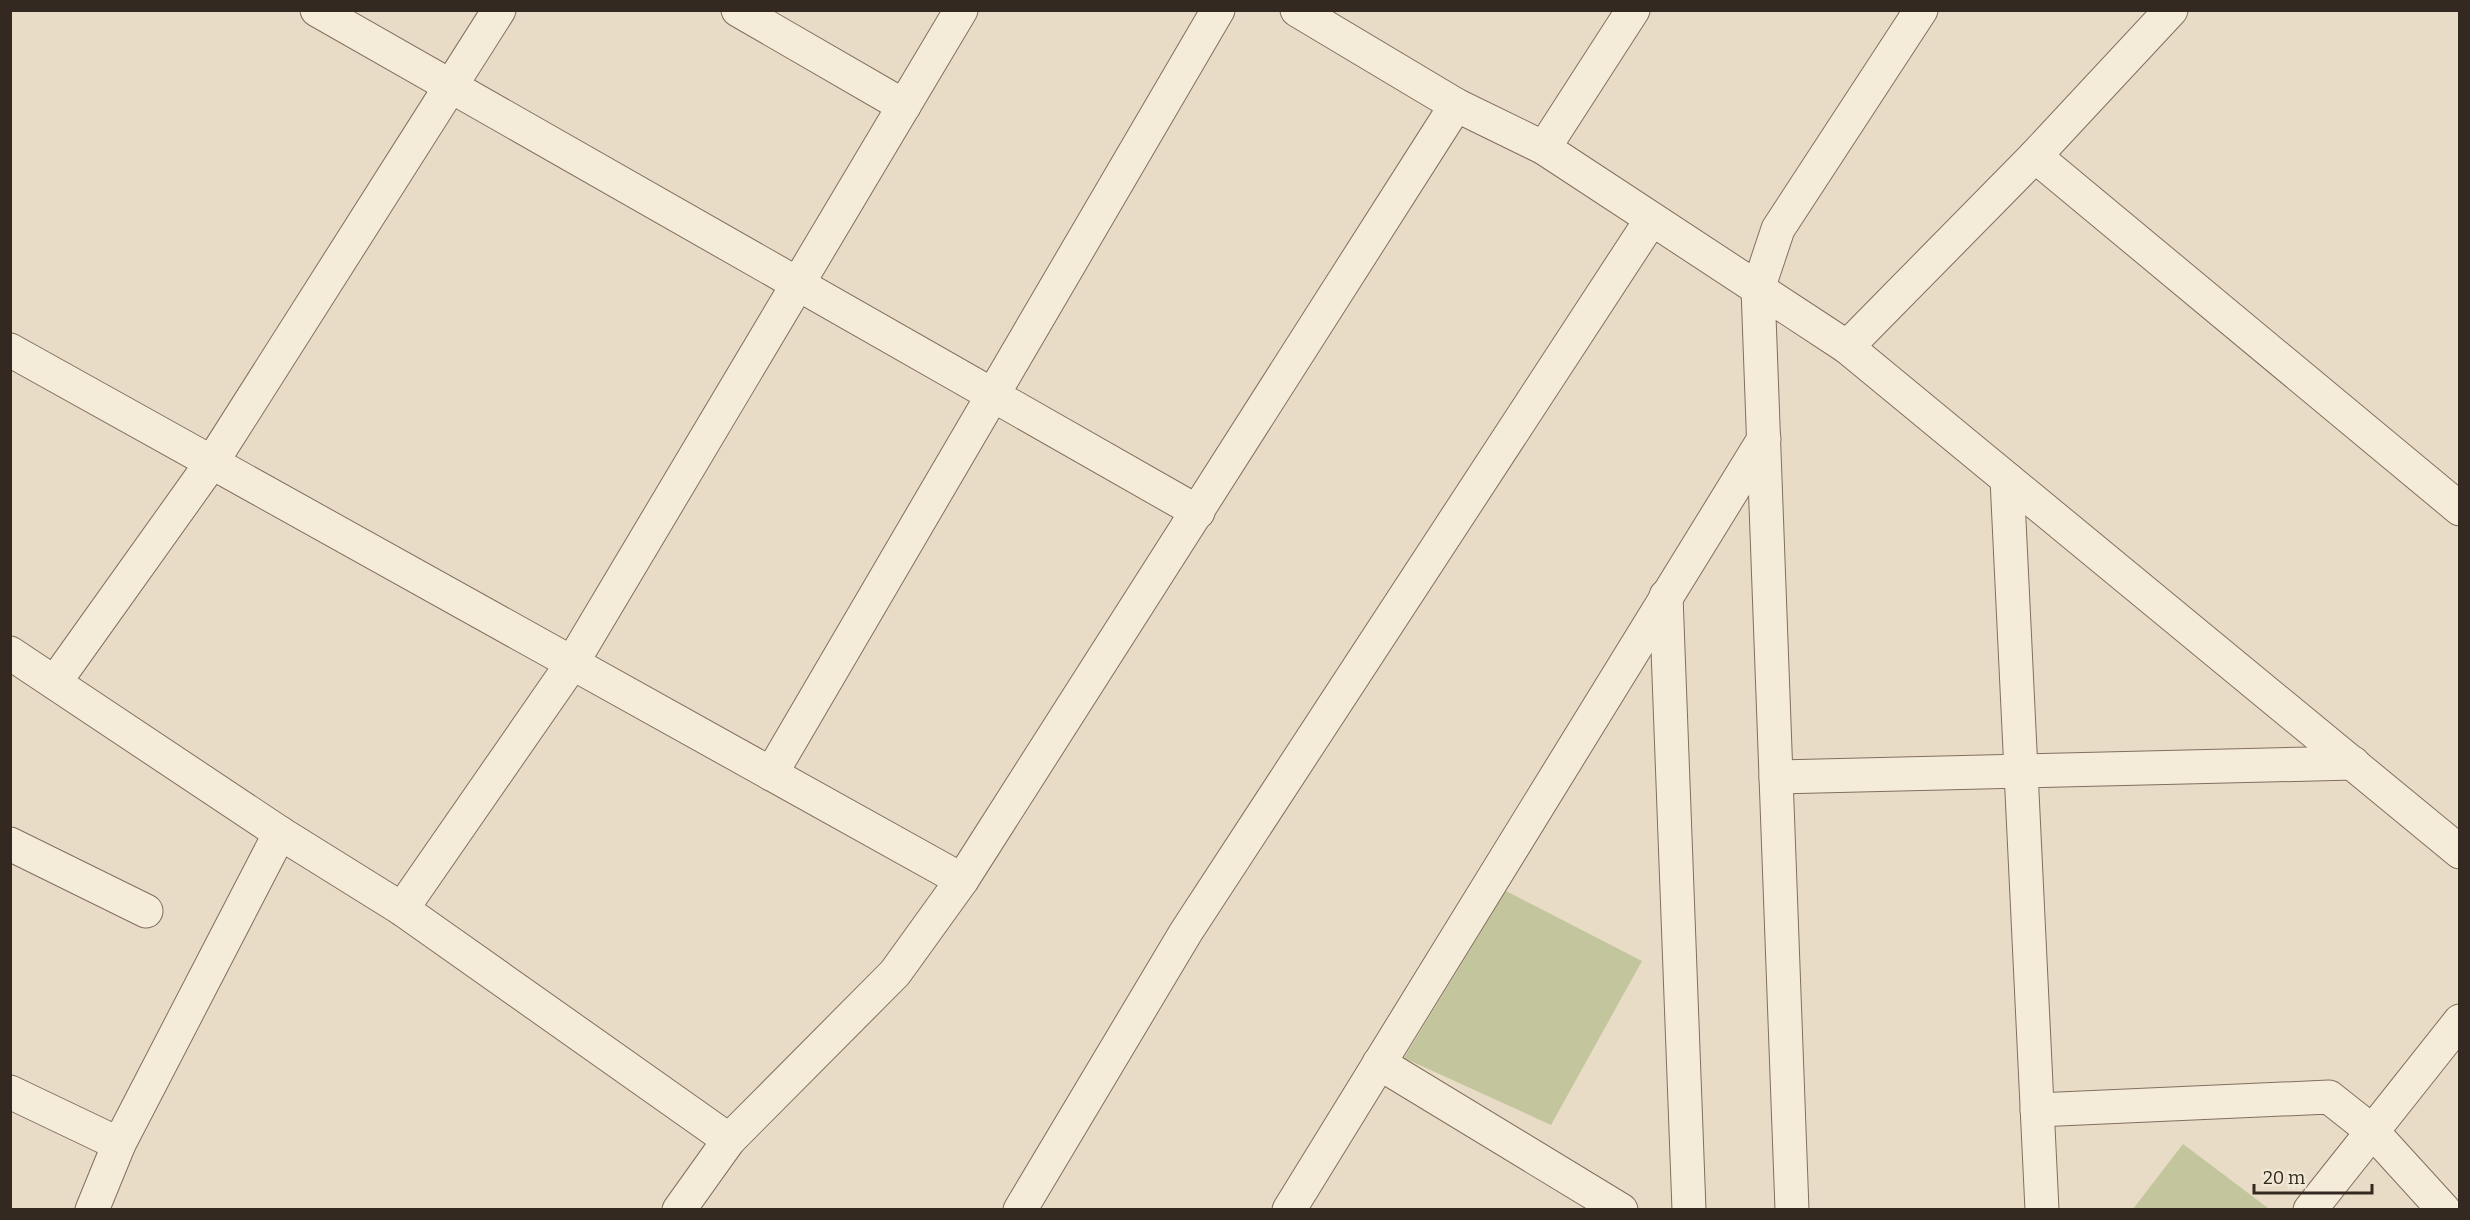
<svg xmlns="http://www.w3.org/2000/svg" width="2470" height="1220" font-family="Bitter,serif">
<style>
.green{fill:#c3c69c}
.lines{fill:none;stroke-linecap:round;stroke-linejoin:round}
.minor-casing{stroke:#826f5e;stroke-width:35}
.minor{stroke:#f5ebd9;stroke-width:33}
</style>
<rect width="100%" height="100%" fill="#e9dcc7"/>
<g class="green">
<path d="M1506 891 1642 961 1551 1125 1404 1058Z"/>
<path d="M2183 1144 2268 1208 2267 1209H2133Z"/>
</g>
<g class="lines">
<g class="minor-casing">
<g id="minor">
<path d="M317 10 1198 512"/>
<path d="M738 10 904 106"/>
<path d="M1297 10 1456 105 1544 148 1847 347 2460 852"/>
<path d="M1544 148 1633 10"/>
<path d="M2035 156 2460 509"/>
<path d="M1847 347 2035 156 2171 10"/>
<path d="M10 350 962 880"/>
<path d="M2007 479 2042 1210"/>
<path d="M1666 596 1689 1210"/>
<path d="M10 653 280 833 402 909 729 1140"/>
<path d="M55 682 212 462 499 10"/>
<path d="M771 774 1218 10"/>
<path d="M1776 777 2353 763"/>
<path d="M10 844 146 911"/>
<path d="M402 909 569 668 961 10"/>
<path d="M1379 1063 1621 1210"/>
<path d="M10 1092 119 1144"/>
<path d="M2037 1110 2329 1097 2372 1131 2444 1210"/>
<path d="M92 1210 119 1144 280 833"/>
<path d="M679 1210 729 1140 895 973 962 880 1456 105"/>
<path d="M1020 1210 1186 932 1651 220"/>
<path d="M1289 1210 1764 439"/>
<path d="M1792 1210 1758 289 1778 229 1921 10"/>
<path d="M2310 1210 2460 1021"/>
</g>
</g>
<use href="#minor" class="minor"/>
</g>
<rect width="2470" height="1220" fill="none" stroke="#342920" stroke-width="24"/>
<path d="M2254 1184v9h118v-9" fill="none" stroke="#342920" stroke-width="3"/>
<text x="2263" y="1184" font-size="18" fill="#342920" stroke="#f1e7d5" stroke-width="4.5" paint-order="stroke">20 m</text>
</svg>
